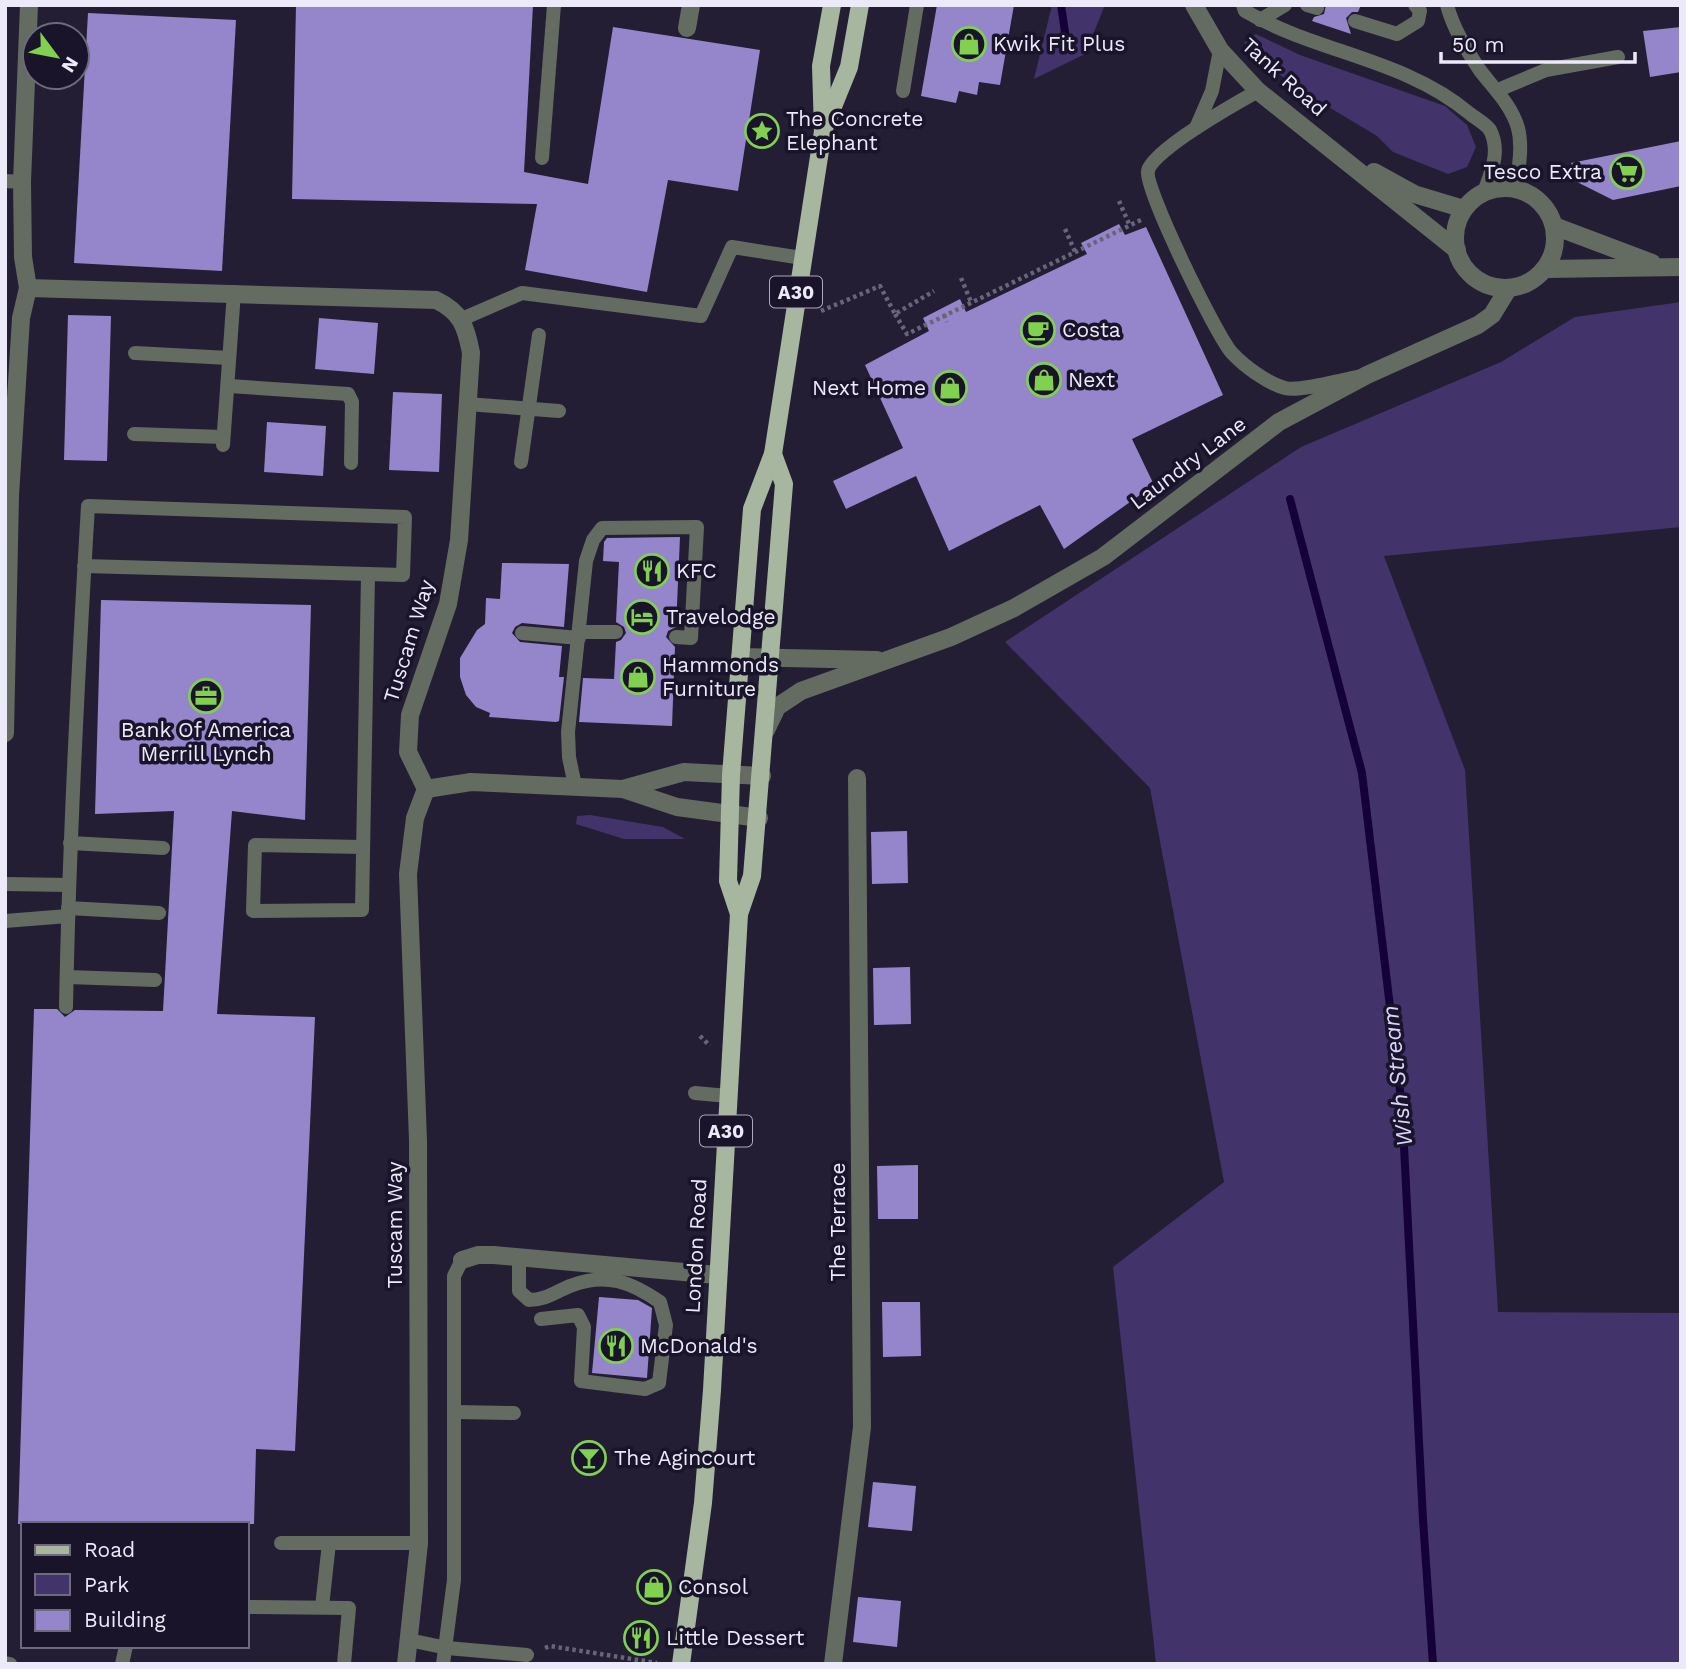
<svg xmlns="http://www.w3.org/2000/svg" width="1686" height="1669" font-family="'Work Sans',sans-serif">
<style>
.green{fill:#42336b}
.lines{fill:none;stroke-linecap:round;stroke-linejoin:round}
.stream{stroke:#150037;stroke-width:8}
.building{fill:#9586cc}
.path{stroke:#696578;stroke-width:4.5;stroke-dasharray:3.5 3.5;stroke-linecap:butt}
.service{stroke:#646b60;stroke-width:14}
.minor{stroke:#646b60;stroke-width:18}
.tertiary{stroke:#646b60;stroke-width:18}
.primary{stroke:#a6b69f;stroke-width:18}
.labels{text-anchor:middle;stroke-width:7;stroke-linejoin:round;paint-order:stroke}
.shield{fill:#19142a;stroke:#adaabb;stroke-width:2}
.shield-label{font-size:19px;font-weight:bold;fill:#eceaf9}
.poi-label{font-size:21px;fill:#eceaf9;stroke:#19142a;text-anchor:start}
.street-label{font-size:21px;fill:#eceaf9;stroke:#19142a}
.water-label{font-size:23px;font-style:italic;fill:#dbd4fb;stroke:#19142a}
</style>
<rect width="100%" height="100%" fill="#231e34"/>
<g class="green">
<path d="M1052 5H1105L1085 54 1034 79Z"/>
<path d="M1256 34 1300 55 1445 106 1467 125 1476 147 1467 167 1448 174 1393 152 1377 136 1292 85 1244 43Z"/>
<path d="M1681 302V527L1384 556 1465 770 1498 1312 1681 1313V1664H1156L1113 1267 1224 1182 1150 788 1005 642 1301 447 1501 362 1575 317Z"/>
<path d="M590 815 663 827 685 839H624L576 824 577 816Z"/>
</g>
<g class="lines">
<g class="stream">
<path d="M1061 5 1066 39"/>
<path d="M1290 499 1362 773 1402 1107 1423 1520 1433 1664"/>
</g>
</g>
<g class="building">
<path d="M296 5H533L524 172 588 184 613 27 760 50 738 191 668 180 647 292 525 270 537 204 292 199Z"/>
<path d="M937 5H1014L1000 85 979 82 977 95 959 91 956 103 921 96Z"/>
<path d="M1326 5H1361L1358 12H1352L1346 18 1351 34 1312 21 1314 17 1324 14Z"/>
<path d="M88 13 236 20 222 271 74 263Z"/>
<path d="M1681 27V72L1650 77 1643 31Z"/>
<path d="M1681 141V186L1613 200 1575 181 1571 163Z"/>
<path d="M1119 224 1125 235 1146 227 1223 395 1132 439 1154 485 1064 549 1040 505 949 551 916 476 846 509 833 481 903 448 865 365 929 331 923 318 960 299 966 312 1087 254 1081 243Z"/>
<path d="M68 315 111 316 107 461 64 460Z"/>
<path d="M319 318 378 323 374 374 315 369Z"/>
<path d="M393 392 442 394 439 472 389 470Z"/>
<path d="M267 422 326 426 323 476 264 472Z"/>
<path d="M680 537 676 627 668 631 666 637 675 647 672 726 579 722 583 678 614 679 616 642 621 640 626 633 624 627 616 622 619 562 603 561 604 542 607 538Z"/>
<path d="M502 563 569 564 564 627 522 623 515 627 512 633 520 642 562 646 559 677H564L559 721 556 722 489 717 490 713 476 707 466 695 460 677V658L477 630 485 624 486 598 500 599Z"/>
<path d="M101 600 311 605 305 820 232 811 217 1014 315 1017 295 1451 256 1449 254 1524H18L34 1009H57L65 1017 75 1010 163 1011 174 811 95 814Z"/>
<path d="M907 831 908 883 872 884 871 832Z"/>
<path d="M910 967 911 1024 874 1025 873 968Z"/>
<path d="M918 1165V1219H878L877 1166Z"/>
<path d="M599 1297 638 1300 652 1308 647 1378 592 1373Z"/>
<path d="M882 1302H920L921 1356 883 1357Z"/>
<path d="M873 1482 916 1486 912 1531 868 1527Z"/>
<path d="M858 1597 901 1601 897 1647 853 1642Z"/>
</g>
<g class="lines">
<g class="path">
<path d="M1119 201 1130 226"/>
<path d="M1065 229 1076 254"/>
<path d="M961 278 971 302"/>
<path d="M821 311 880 286 895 314 934 291"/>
<path d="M895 314 907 334 1143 219"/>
<path d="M944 315 947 322"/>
<path d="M700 1036 710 1046"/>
<path d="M545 1648 550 1646 657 1663"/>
</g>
<g class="service">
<path d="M1243 5 1245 11C1317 53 1405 59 1469 113 1475 118 1486 124 1490 130 1501 151 1491 173 1484 192"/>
<path d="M1307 5 1317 8"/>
<path d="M1447 5C1453 28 1466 49 1479 69 1493 88 1511 104 1518 128 1523 147 1519 170 1515 188"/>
<path d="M1260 20 1285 5"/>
<path d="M1355 21 1397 34 1418 21 1420 11 1415 5"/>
<path d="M1498 90 1546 70 1618 57"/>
<path d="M903 91 917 5"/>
<path d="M1258 91C1238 102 1151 151 1148 171 1144 188 1217 337 1232 353 1244 366 1267 383 1285 388 1299 392 1341 380 1358 377"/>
<path d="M1196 128 1212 91 1220 50"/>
<path d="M542 158 554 5"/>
<path d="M5 181 22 182"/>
<path d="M462 319 522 293 701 316 732 247 802 258"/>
<path d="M135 353 229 358"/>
<path d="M229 386 348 394 352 402 351 463"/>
<path d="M467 404 559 411"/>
<path d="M134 434 223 437"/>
<path d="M223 445 234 292"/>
<path d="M521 462 539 335"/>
<path d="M579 632H616"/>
<path d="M522 633 579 638"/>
<path d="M575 786 569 757 568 732 586 561 593 540 602 528 697 527 691 638 676 637"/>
<path d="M70 843 163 848"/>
<path d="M363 847 255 845 253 911 362 910 368 574"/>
<path d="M5 884 69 885"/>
<path d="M68 908 159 913"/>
<path d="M5 921 68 916"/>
<path d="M67 977 155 980"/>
<path d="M66 1007C69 840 78 673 88 506L405 517 403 575 84 566"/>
<path d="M695 1093 728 1096"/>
<path d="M519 1257V1291L529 1300C546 1300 555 1292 570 1286 606 1272 631 1282 660 1302L666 1325 659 1383 645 1389 581 1381 584 1327 578 1315 541 1319"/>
<path d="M456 1412 514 1413"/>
<path d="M281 1543H419"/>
<path d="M247 1607 349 1608 344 1664"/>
<path d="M322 1607 329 1543"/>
<path d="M409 1640 447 1648 527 1655"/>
<path d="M5 1663 10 1664"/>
<path d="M122 1664 126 1646"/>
<path d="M443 1664 454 1580V1276L462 1260"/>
</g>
<g class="minor">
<path d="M687 28 691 5"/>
<path d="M28 288 436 300C461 312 466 326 471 353L459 540 448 604 410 715 408 752 426 789 415 818 408 874 418 1140 419 1543 406 1664"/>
<path d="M5 733 10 496 21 318 28 288 23 257 22 182 29 5"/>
<path d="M426 789 471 782 623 789 677 807 759 818"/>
<path d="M623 789 684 772 762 776"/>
<path d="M462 1260 478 1255H494L717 1275"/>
<path d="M833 1664 862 1427 857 778"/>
</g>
<g class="tertiary">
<path d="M1194 5 1220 50 1258 91 1457 250"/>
<path d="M1374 172 1414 194 1464 209"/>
<circle cx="1505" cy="238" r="50"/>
<path d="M1554 226 1652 263"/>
<path d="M1546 269 1681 267"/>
<path d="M740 657 877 660"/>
<path d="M766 730 777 707 801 691 951 637 1014 608 1103 557 1279 422 1367 375 1478 325 1492 315 1508 289"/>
</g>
<g class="primary">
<path d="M825 126 849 67 860 5"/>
<path d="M739 914 728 881 731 775 752 509 773 454 823 131 821 66 832 5"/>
<path d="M681 1664 703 1503 712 1390 739 914 752 876 784 484 773 454"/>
</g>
</g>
<defs>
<g id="shop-ring" transform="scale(1.75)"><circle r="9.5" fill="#19142a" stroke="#82d04f" stroke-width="1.5"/><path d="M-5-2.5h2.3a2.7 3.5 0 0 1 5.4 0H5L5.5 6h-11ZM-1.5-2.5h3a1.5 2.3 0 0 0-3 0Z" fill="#82d04f"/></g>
<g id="sight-ring" transform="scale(1.75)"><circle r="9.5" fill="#19142a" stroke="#82d04f" stroke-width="1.5"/><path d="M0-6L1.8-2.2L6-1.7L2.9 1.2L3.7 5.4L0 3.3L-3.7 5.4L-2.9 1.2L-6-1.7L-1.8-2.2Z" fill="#82d04f"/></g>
<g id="supermarket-ring" transform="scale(1.75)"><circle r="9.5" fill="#19142a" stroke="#82d04f" stroke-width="1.5"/><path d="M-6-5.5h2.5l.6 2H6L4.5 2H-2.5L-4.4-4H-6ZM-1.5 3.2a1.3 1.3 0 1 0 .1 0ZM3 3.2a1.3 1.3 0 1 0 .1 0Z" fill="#82d04f"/></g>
<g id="cafe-ring" transform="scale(1.75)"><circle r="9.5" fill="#19142a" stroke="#82d04f" stroke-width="1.5"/><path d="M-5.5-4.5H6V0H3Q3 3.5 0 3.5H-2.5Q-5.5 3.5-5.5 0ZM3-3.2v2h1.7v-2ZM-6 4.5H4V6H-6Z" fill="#82d04f"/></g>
<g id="restaurant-ring" transform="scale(1.75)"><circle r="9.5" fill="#19142a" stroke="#82d04f" stroke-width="1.5"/><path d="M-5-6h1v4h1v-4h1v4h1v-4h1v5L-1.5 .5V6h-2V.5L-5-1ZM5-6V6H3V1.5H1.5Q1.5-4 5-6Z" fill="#82d04f"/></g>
<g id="hotel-ring" transform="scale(1.75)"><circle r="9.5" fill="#19142a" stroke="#82d04f" stroke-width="1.5"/><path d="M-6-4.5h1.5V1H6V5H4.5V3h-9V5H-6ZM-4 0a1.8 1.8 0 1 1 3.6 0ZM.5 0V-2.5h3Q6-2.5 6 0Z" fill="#82d04f"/></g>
<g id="office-ring" transform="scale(1.75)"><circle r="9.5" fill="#19142a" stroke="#82d04f" stroke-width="1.5"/><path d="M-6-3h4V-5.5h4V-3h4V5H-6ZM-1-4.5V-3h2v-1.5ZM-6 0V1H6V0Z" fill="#82d04f"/></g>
<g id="bar-ring" transform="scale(1.75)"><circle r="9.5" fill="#19142a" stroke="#82d04f" stroke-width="1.5"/><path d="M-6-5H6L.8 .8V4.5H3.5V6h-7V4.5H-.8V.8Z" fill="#82d04f"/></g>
</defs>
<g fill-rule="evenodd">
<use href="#shop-ring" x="969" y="44"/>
<use href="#sight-ring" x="762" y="131"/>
<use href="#supermarket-ring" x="1627" y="172"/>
<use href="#cafe-ring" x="1038" y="330"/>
<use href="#shop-ring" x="1044" y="380"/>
<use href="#shop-ring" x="950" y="388"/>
<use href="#restaurant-ring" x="652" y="571"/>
<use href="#hotel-ring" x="642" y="617"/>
<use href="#shop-ring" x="638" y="677"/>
<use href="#office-ring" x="206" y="696"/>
<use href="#restaurant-ring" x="616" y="1346"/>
<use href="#bar-ring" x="589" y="1458"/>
<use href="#shop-ring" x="654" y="1587"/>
<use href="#restaurant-ring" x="641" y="1638"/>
</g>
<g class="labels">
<g class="shield">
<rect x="770" y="276.5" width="52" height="31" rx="5"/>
<rect x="700" y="1115.5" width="52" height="31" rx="5"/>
</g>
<g class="shield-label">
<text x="796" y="299">A30</text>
<text x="726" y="1138">A30</text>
</g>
<g class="poi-label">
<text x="993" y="51">Kwik Fit Plus</text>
<text x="786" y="126">The Concrete<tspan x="786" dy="24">Elephant</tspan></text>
<text x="1602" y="179" text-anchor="end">Tesco Extra</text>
<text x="1062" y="337">Costa</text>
<text x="1068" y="387">Next</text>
<text x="926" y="395" text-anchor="end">Next Home</text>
<text x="676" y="578">KFC</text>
<text x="666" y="624">Travelodge</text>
<text x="662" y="672">Hammonds<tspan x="662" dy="24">Furniture</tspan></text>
<text x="206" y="737" text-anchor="middle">Bank Of America<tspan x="206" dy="24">Merrill Lynch</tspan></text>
<text x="640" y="1353">McDonald's</text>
<text x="614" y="1465">The Agincourt</text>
<text x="678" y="1594">Consol</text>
<text x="666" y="1645">Little Dessert</text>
</g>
<g class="street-label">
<text transform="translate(1284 77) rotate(42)" y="7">Tank Road</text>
<text transform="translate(1188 463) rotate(-37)" y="7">Laundry Lane</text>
<text transform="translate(409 641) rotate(-73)" y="7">Tuscam Way</text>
<text transform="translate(838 1222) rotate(-90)" y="7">The Terrace</text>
<text transform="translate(395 1225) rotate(-90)" y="7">Tuscam Way</text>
<text transform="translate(696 1246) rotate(-87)" y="7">London Road</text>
</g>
<g class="water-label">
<text transform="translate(1397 1076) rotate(-96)" y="8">Wish Stream</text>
</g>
</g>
<rect width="1686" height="1669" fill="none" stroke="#eceaf9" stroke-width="14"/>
<rect x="21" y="1522" width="228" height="126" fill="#19142a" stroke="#6d6a7d" stroke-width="2"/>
<rect x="35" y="1545" width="35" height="10" fill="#a6b69f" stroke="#6d6a7d" stroke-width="2"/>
<text x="84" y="1557" font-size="21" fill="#eceaf9">Road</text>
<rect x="35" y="1574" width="35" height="21" fill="#42336b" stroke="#6d6a7d" stroke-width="2"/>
<text x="84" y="1592" font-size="21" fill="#eceaf9">Park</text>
<rect x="35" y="1610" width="35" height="21" fill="#9586cc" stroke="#6d6a7d" stroke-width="2"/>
<text x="84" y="1627" font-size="21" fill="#eceaf9">Building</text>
<g transform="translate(56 56) rotate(122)"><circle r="33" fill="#19142a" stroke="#6d6a7d" stroke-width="2"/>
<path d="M0-5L12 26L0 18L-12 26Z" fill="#82d04f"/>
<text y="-10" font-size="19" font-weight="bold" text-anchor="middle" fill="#eceaf9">N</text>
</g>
<path d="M1441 52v10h194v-10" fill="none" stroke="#eceaf9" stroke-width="3.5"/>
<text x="1452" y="52" font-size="21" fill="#eceaf9" stroke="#19142a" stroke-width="5" paint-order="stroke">50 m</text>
</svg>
